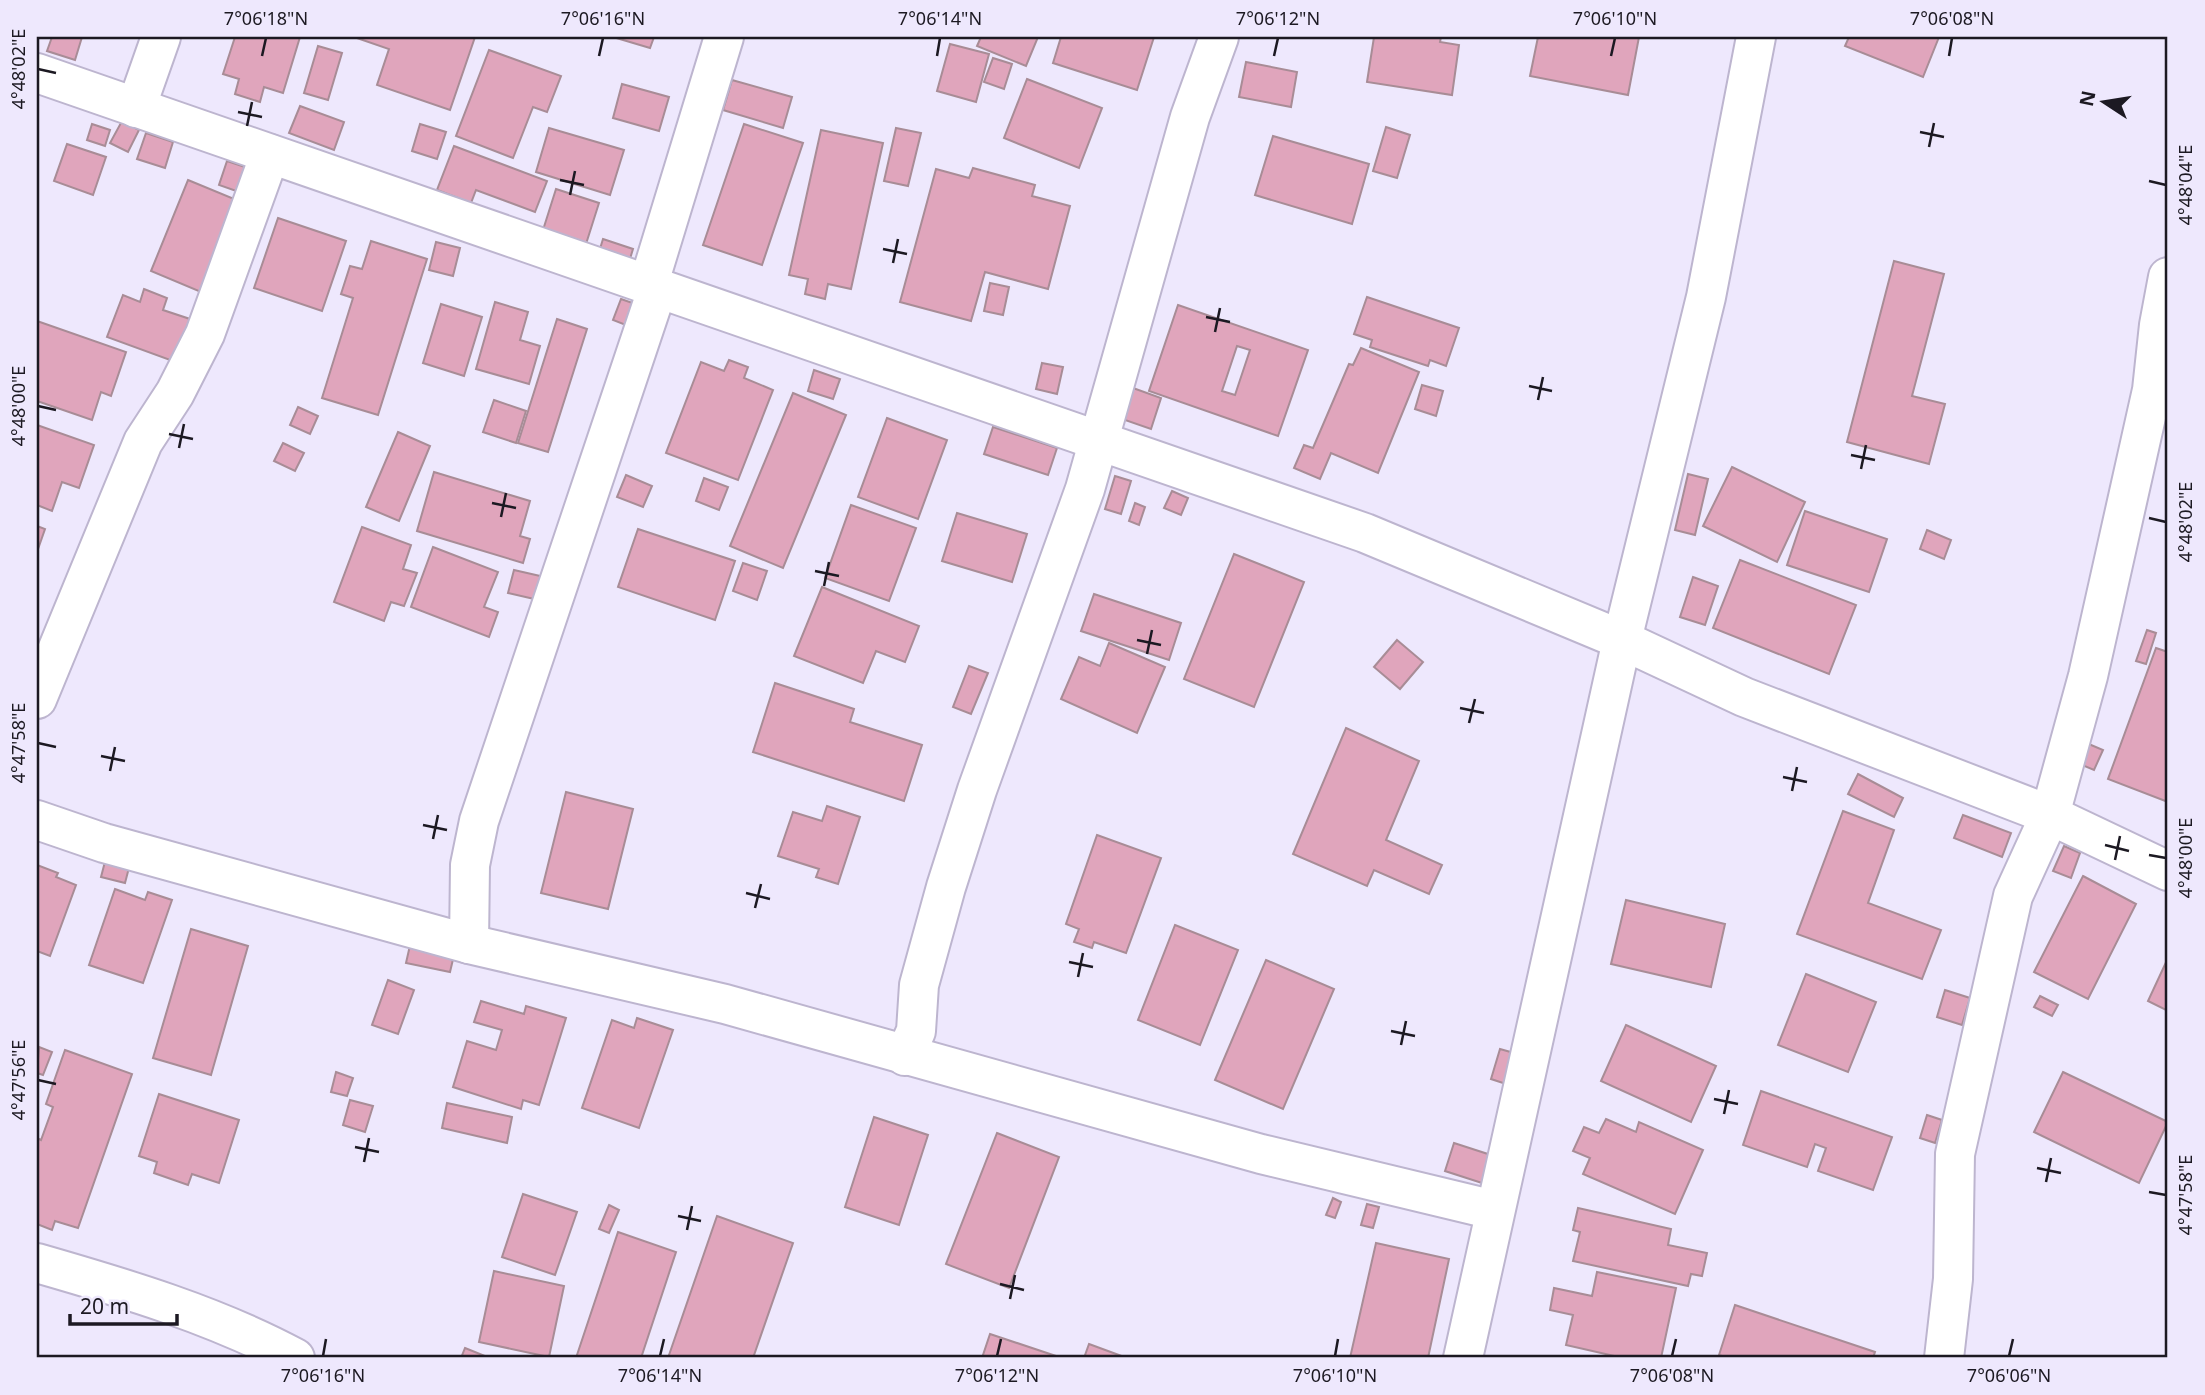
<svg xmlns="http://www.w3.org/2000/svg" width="2205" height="1395" font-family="'Noto Sans',sans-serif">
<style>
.building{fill:#e0a5bc;stroke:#a88c96;stroke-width:2;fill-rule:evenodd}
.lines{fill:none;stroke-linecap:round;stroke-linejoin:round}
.minor-casing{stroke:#bdb5cf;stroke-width:42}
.minor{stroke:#fff;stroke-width:38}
.ticks{fill:none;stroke:#1c1922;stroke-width:2.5}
.neatline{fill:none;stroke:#1c1922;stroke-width:2.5}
.ticks-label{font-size:18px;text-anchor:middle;fill:#1c1922}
</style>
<rect width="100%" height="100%" fill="#eee8fd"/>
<g class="building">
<path d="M52 37H82L75 60 47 51Z"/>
<path d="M235 37H300L283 93 264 87 260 102 235 94 239 79 223 74Z"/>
<path d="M354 37H475L450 110 377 85 389 49Z"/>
<path d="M613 37H654L650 48Z"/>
<path d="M981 37H1038L1026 66 977 46Z"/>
<path d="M1061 37H1154L1137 90 1053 63Z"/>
<path d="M1374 37H1441L1440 42 1459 45 1452 95 1367 82Z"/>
<path d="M1538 37H1639L1628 95 1530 76Z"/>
<path d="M1849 37H1939L1923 77 1845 46Z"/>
<path d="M950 44 989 54 976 102 937 91Z"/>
<path d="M318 46 342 53 328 100 304 93Z"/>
<path d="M489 50 561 76 547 112 533 107 513 158 456 136Z"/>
<path d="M993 58 1012 64 1004 89 984 82Z"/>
<path d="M1246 62 1297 72 1291 107 1239 97Z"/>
<path d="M1027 79 1102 108 1079 168 1004 138Z"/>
<path d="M732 80 792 97 783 128 723 110Z"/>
<path d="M622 84 669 97 659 131 613 118Z"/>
<path d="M300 106 344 122 334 150 289 133Z"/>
<path d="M122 121 139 130 128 152 110 143Z"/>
<path d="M92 124 110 130 105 146 87 140Z"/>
<path d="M420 124 446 132 437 159 412 151Z"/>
<path d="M744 124 803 143 762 265 703 245Z"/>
<path d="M1386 127 1410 135 1397 178 1373 171Z"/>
<path d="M549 128 624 150 610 195 536 172Z"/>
<path d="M896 128 921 133 908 186 884 181Z"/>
<path d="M821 130 883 143 851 289 828 284 825 299 805 294 808 279 789 275Z"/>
<path d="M146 133 173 142 165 168 137 159Z"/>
<path d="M1273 136 1369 164 1352 224 1255 195Z"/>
<path d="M67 144 106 157 93 195 54 181Z"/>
<path d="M454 146 547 181 535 212 476 190 471 203 437 190Z"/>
<path d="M227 161 254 170 242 193 219 185Z"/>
<path d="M973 168 1035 185 1032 196 1070 206 1048 289 985 272 971 321 900 302 936 169 969 178Z"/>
<path d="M188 180 239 201 201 292 151 271Z"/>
<path d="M556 189 599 203 586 244 543 230Z"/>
<path d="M278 218 346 241 322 311 254 288Z"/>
<path d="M603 239 633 249 629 262 599 252Z"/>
<path d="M371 241 427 259 378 415 322 398 353 298 341 294 350 266 362 269Z"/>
<path d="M436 242 460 248 453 276 429 270Z"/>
<path d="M1894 261 1944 274 1912 396 1945 404 1929 464 1847 442Z"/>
<path d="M990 283 1009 287 1003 315 984 311Z"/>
<path d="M144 289 167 298 163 310 196 321 181 364 107 337 123 295 140 302Z"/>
<path d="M1367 297 1459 328 1446 366 1430 360 1428 366 1370 347 1372 340 1354 334Z"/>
<path d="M621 299 644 307 636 329 613 320Z"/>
<path d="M495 302 528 312 520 340 540 346 529 384 476 369Z"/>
<path d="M441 304 482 317 464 376 423 363Z"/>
<path d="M1178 305 1308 350 1278 436 1149 391ZM1237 346 1250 350 1235 395 1222 391Z"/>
<path d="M557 319 587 329 548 452 518 443Z"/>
<path d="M37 321 126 352 111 396 101 392 92 420 37 401Z"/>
<path d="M1361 348 1419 372 1378 473 1331 453 1320 479 1294 468 1304 445 1313 448 1349 364 1353 365Z"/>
<path d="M729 360 748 367 744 378 773 390 738 480 666 453 701 362 724 371Z"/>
<path d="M1042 363 1063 367 1057 394 1036 389Z"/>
<path d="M814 370 840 379 833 399 808 391Z"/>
<path d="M1422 385 1443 391 1436 416 1415 409Z"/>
<path d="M1133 388 1161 398 1151 429 1122 419Z"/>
<path d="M793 393 846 415 783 568 730 546Z"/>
<path d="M494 400 526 411 516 443 483 432Z"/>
<path d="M298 407 318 416 310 434 290 425Z"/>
<path d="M887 418 947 440 918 519 858 497Z"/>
<path d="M37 425 94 445 79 488 62 482 52 511 37 505Z"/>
<path d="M993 427 1057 448 1048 475 984 454Z"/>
<path d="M398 432 430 446 399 521 366 507Z"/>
<path d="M283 443 304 453 295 471 274 461Z"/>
<path d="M1732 467 1805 502 1777 562 1703 526Z"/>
<path d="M434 472 530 501 520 536 530 539 523 563 417 531Z"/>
<path d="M1688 474 1708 479 1695 535 1675 530Z"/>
<path d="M626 475 652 486 643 507 617 497Z"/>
<path d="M1115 476 1131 481 1121 514 1105 509Z"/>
<path d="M704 478 728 487 719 510 696 501Z"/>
<path d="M1172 491 1188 498 1181 515 1164 508Z"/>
<path d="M1135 503 1145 507 1139 525 1129 521Z"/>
<path d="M851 505 916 528 889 601 825 578Z"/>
<path d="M1805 511 1887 539 1869 592 1787 565Z"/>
<path d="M957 513 1027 534 1012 582 942 561Z"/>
<path d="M37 526 45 529 37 552Z"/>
<path d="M362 527 411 545 403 569 417 573 404 606 391 602 384 621 334 602Z"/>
<path d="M638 529 735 561 715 620 618 587Z"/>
<path d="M1927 530 1951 540 1944 559 1920 549Z"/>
<path d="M433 547 498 572 484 607 498 612 489 637 411 607Z"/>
<path d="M1234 554 1304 582 1254 707 1184 679Z"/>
<path d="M1740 560 1856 605 1829 674 1713 628Z"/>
<path d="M743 563 767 571 757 600 733 591Z"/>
<path d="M514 570 549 578 543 601 508 593Z"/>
<path d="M1693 577 1718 586 1705 625 1680 617Z"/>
<path d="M822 587 919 626 905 662 876 651 863 683 794 656Z"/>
<path d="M1094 594 1181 623 1169 660 1081 631Z"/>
<path d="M2147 630 2156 633 2146 664 2136 661Z"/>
<path d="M1397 640 1423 662 1400 689 1374 667Z"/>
<path d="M1109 643 1165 667 1137 733 1061 699 1079 657 1100 666Z"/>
<path d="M2156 648 2168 652V802L2108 779Z"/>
<path d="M969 666 988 673 971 714 953 707Z"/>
<path d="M775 683 854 709 850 722 922 745 904 801 753 752Z"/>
<path d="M1346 728 1419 761 1386 840 1442 865 1429 894 1374 870 1367 886 1293 854Z"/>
<path d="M2084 742 2103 750 2094 770 2075 762Z"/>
<path d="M1858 774 1903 798 1894 817 1848 794Z"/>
<path d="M566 792 633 809 608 909 541 893Z"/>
<path d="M827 806 860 817 838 884 816 877 819 869 778 856 793 812 822 821Z"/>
<path d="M1843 811 1894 830 1868 903 1941 930 1922 979 1797 934Z"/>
<path d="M1963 815 2011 833 2002 857 1954 838Z"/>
<path d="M1097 835 1161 858 1126 953 1094 942 1092 948 1074 942 1079 929 1066 924Z"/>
<path d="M2064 846 2080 853 2071 878 2053 871Z"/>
<path d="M107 854 131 860 125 883 101 877Z"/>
<path d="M37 865 58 873 56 877 76 885 50 956 37 951Z"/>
<path d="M2083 876 2136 904 2088 999 2034 972Z"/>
<path d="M115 889 145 900 148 892 172 900 143 983 89 965Z"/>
<path d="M1626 900 1725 924 1711 987 1611 964Z"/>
<path d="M1175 925 1238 950 1200 1045 1138 1020Z"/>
<path d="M191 929 248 946 211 1075 153 1058Z"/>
<path d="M411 941 455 951 450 972 406 963Z"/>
<path d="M2168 958V1011L2148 1001Z"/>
<path d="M1266 960 1334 989 1283 1109 1215 1080Z"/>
<path d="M1806 974 1876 1002 1848 1072 1778 1045Z"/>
<path d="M388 980 414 990 398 1034 372 1025Z"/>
<path d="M1945 990 1970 998 1962 1025 1937 1017Z"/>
<path d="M2040 996 2058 1005 2052 1016 2034 1007Z"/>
<path d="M481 1001 524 1014 526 1006 566 1018 539 1105 523 1100 521 1109 453 1087 467 1041 496 1050 502 1030 474 1022Z"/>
<path d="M637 1018 673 1030 639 1128 582 1108 612 1020 634 1028Z"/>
<path d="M1626 1025 1716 1066 1691 1122 1601 1081Z"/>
<path d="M39 1047 52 1052 43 1075 37 1073Z"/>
<path d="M1500 1049 1514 1053 1506 1084 1491 1079Z"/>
<path d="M65 1050 132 1074 78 1228 55 1221 52 1230 37 1224V1138L41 1140 53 1107 46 1104Z"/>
<path d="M336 1072 353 1078 347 1096 331 1092Z"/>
<path d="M2063 1072 2168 1122 2139 1183 2034 1132Z"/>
<path d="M1761 1091 1892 1137 1873 1190 1818 1171 1826 1148 1815 1144 1807 1167 1743 1145Z"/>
<path d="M159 1094 239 1120 219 1183 192 1174 188 1185 154 1173 157 1162 139 1156Z"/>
<path d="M350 1100 373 1106 365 1132 343 1125Z"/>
<path d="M447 1103 512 1117 507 1143 442 1128Z"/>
<path d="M1927 1115 1942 1120 1935 1143 1920 1138Z"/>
<path d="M874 1117 928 1135 899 1225 845 1207Z"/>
<path d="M1606 1119 1636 1132 1639 1122 1703 1150 1675 1214 1583 1174 1590 1158 1573 1151 1584 1127 1599 1133Z"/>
<path d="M997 1133 1059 1157 1009 1288 946 1264Z"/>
<path d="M1454 1143 1494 1156 1485 1184 1445 1171Z"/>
<path d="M523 1194 577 1212 555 1275 502 1257Z"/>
<path d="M1333 1198 1341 1202 1335 1218 1326 1215Z"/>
<path d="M1367 1204 1379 1207 1373 1228 1361 1225Z"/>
<path d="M609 1205 619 1210 609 1233 599 1229Z"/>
<path d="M1578 1208 1671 1229 1668 1245 1707 1253 1702 1276 1691 1274 1688 1286 1573 1261 1580 1232 1573 1230Z"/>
<path d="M717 1216 793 1243 753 1358H668Z"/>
<path d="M618 1232 676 1252 641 1358H576Z"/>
<path d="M1376 1243 1449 1259 1428 1358H1350Z"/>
<path d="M494 1271 564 1286 549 1357 479 1342Z"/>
<path d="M1597 1272 1676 1288 1661 1358H1623L1566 1345 1573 1315 1550 1310 1554 1288 1592 1296Z"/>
<path d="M1735 1305 1875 1352 1873 1358H1728L1719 1355Z"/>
<path d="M990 1334 1062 1358H982Z"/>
<path d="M1089 1344 1127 1358H1084Z"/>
<path d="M465 1348 485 1356 484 1358H461Z"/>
</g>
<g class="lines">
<g class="minor-casing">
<g id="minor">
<path d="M37 73 1365 533 1622 640 1744 697 2050 815 2168 871"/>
<path d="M136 108 161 37"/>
<path d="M648 286 724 37"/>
<path d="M37 699 143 442 175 393 205 334 270 154"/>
<path d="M37 820 104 843 469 944 725 1004 1261 1154 1494 1210"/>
<path d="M469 944 470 865 479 821 658 287"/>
<path d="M905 1056 916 1031 919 985 946 887 977 790 1085 489 1190 117 1219 37"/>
<path d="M37 1263C124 1288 215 1315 295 1358"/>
<path d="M1463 1358 1622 640 1706 297 1756 37"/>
<path d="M1944 1358 1953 1279 1955 1154 2013 896 2050 815 2088 676 2152 390 2159 325 2168 277"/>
</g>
</g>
<use href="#minor" class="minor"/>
</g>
<path class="ticks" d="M262 56 266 38M599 56 603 38M937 56 940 38M1274 56 1278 38M1611 56 1615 38M1949 56 1952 38M38 69 56 73M238 112 262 117M247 126 252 102M1920 132 1944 137M1929 147 1934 123M560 180 584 185M2149 181 2166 185M570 195 575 171M883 249 907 254M893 263 898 239M1206 317 1230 322M1215 332 1220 308M1529 386 1552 391M1538 400 1543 377M38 406 56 410M169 434 193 439M179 448 184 424M1851 455 1875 460M1861 469 1866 445M492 503 516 508M501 517 506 493M2149 518 2166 522M815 571 839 576M824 586 829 562M1137 640 1161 645M1147 654 1152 630M1460 708 1484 713M1469 723 1475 699M38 743 56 747M101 756 125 761M110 771 115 747M1783 777 1807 782M1792 791 1797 767M423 825 447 830M433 839 438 815M2105 845 2129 851M2149 855 2166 858M2115 860 2120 836M746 893 770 899M755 908 761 884M1069 962 1093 967M1078 977 1083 953M1391 1031 1415 1036M1401 1045 1406 1021M38 1080 56 1084M1714 1099 1738 1104M1724 1114 1729 1090M355 1147 379 1152M364 1162 369 1138M2037 1168 2061 1173M2046 1182 2051 1158M2149 1192 2166 1195M678 1216 701 1221M687 1230 692 1206M1000 1284 1024 1290M1010 1299 1015 1275M323 1356 326 1339M660 1356 664 1339M997 1356 1001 1339M1335 1356 1338 1339M1672 1356 1676 1339M2009 1356 2013 1339"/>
<rect width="2205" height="1395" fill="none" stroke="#eee8fd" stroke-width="77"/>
<g transform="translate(2104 102) rotate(282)" stroke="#eee8fd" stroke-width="5" paint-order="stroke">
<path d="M0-5L12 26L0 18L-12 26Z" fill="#1c1922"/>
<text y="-10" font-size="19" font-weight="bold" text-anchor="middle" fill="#1c1922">N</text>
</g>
<path d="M70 1314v10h107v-10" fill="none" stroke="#1c1922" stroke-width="3.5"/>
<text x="80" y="1314" font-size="21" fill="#1c1922" stroke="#eee8fd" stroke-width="5" paint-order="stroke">20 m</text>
<rect x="38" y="38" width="2128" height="1318" class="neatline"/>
<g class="ticks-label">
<text x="266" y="25">7°06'18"N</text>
<text x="603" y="25">7°06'16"N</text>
<text x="940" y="25">7°06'14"N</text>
<text x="1278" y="25">7°06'12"N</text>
<text x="1615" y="25">7°06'10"N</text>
<text x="1952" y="25">7°06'08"N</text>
<text transform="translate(19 69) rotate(-90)" y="6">4°48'02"E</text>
<text transform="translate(2186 185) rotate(-90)" y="6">4°48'04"E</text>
<text transform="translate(19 406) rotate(-90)" y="6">4°48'00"E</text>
<text transform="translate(2186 522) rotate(-90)" y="6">4°48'02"E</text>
<text transform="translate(19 743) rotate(-90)" y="6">4°47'58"E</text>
<text transform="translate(2186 858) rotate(-90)" y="6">4°48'00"E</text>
<text transform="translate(19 1080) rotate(-90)" y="6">4°47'56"E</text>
<text transform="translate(2186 1195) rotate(-90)" y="6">4°47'58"E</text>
<text x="323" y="1382">7°06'16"N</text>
<text x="660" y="1382">7°06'14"N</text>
<text x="997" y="1382">7°06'12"N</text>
<text x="1335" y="1382">7°06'10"N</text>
<text x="1672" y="1382">7°06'08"N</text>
<text x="2009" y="1382">7°06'06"N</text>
</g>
</svg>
